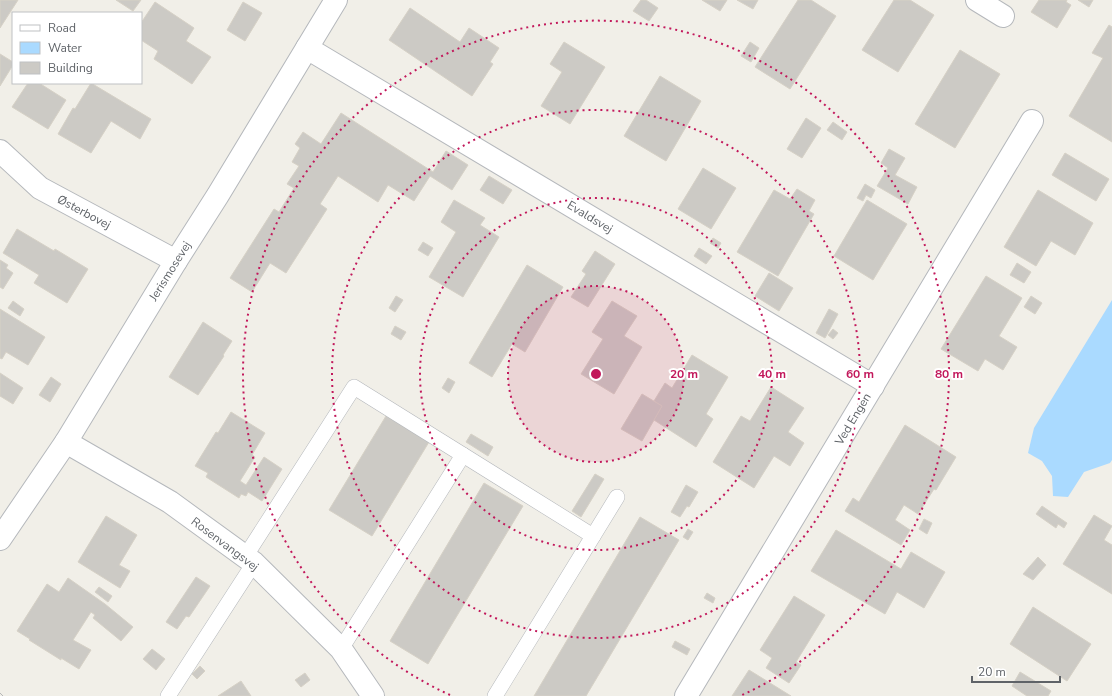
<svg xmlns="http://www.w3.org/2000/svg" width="1112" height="696" font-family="'Nunito Sans',sans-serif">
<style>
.water{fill:#aadaff}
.building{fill:#cccac5;stroke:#d6d1c6}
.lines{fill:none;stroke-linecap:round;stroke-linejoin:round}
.service-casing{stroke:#b5b8bc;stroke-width:16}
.minor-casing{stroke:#b5b8bc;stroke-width:24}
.service{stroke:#fff;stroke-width:15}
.minor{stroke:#fff;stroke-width:22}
.tram{stroke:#b6b7b8;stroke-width:1}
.ring{fill:none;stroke:#c2185b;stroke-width:2;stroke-dasharray:2 4}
.labels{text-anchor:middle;stroke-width:4;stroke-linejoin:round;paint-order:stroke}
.street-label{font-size:12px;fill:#5f6368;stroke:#fff}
.centre{fill:#c2185b;stroke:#fff;stroke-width:2}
.ring-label{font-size:12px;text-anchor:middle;font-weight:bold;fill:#c2185b;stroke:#fff;stroke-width:4;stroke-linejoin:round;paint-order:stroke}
</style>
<rect width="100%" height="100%" fill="#f1efe8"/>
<path class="water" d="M1112 300V460L1110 463 1084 472 1068 497 1053 496 1052 476 1042 461 1028 453 1034 428Z"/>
<g class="building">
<path d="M0 0H18L0 28Z"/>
<path d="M116 0H141L133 11Z"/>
<path d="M641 0H646L658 8 649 21 633 11Z"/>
<path d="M702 0H727L720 11Z"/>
<path d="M737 0H758L753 9Z"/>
<path d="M798 0H811L836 16 790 89 755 67Z"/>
<path d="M894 0H910L934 15 898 72 862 50Z"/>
<path d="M1039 0H1067L1066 2 1071 5 1057 28 1031 12Z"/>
<path d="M1078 0H1093L1089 7Z"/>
<path d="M155 2 194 28 186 41 211 57 192 84 154 59 158 51 141 40V23Z"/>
<path d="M243 2 262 13 245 41 227 30Z"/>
<path d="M410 8 460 42 469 28 499 48 490 62 493 64 472 96 389 40Z"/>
<path d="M1109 25 1112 27V142L1069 116 1103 58 1092 53Z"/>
<path d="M564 42 605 67 570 124 541 106 562 72 550 64Z"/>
<path d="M750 42 759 48 751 62 741 56Z"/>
<path d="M960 50 1000 74 955 148 915 124Z"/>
<path d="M0 54 13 62V65L0 86Z"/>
<path d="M660 76 701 101 666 161 624 136Z"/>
<path d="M28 83H39L66 100 48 129 12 107Z"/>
<path d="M91 83 151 119 140 139 111 121 91 153 58 134 73 108 75 109Z"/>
<path d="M341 113 433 172 446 151 468 165 452 190 430 176 414 201 388 185 378 202 338 176 320 204 327 209 286 273 270 263 252 292 230 278 274 209 279 212 294 188 287 184 299 166 292 162 300 148 295 144 303 132 321 144Z"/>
<path d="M806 118 821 128 802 158 787 149Z"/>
<path d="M833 122 847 132 842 140 827 130Z"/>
<path d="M889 149 905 158 895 175 917 187 908 204 877 186 888 168 881 163Z"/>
<path d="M1065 153 1109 179 1096 201 1052 175Z"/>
<path d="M703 168 736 188 711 229 678 209Z"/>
<path d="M489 176 512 190 503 204 480 190Z"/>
<path d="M865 184 875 190 871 198 866 195 863 201 857 198Z"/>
<path d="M797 189 815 200 809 211 814 214 778 276 737 252 774 190 790 199Z"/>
<path d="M1038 190 1093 223 1075 255 1051 241 1036 266 1004 247Z"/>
<path d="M454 200 485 218 480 225 499 237 463 297 429 277 456 232 441 222Z"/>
<path d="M867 200 907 224 873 280 834 256Z"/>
<path d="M17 229 54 251 55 249 88 269 67 303 34 283 39 275 3 253Z"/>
<path d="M713 238 721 243 718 248 710 243Z"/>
<path d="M423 242 433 248 428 256 418 250Z"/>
<path d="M699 248 712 256 706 264 694 256Z"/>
<path d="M595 251 615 264 588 307 571 297 586 274 582 271Z"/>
<path d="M0 260 8 265 6 268 13 273 3 289 0 287Z"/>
<path d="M1017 263 1031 272 1024 283 1010 275Z"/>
<path d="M527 265 563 287 525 352 512 344 492 377 469 363Z"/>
<path d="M769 273 793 288 779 311 755 296Z"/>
<path d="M986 276 1022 298 999 336 1017 347 1003 370 985 359 978 371 941 349Z"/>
<path d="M396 296 403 300 395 312 389 308Z"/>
<path d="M1031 296 1042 303 1035 314 1024 307Z"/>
<path d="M13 301 24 309 20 316 8 308Z"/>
<path d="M612 301 637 316 624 336 642 347 614 394 581 374 603 339 592 332Z"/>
<path d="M0 309 45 337 28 365 6 352 2 359 0 358Z"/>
<path d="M829 309 838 314 825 338 816 333Z"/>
<path d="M203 322 232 341 223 355 224 356 198 395 169 377Z"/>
<path d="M395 326 406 332 401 340 391 334Z"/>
<path d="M833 329 838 333 833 339 828 335Z"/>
<path d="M692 355 728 377 706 414 713 419 696 447 654 420 662 406 654 401 665 383 672 388Z"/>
<path d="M0 373 23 388 13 404 0 396Z"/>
<path d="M51 377 61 384 50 402 39 395Z"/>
<path d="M448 378 455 382 449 393 442 388Z"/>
<path d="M771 387 804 408 788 432 804 443 790 466 774 456 754 488 713 462 741 416 750 421Z"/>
<path d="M642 394 662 406 642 441 621 429Z"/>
<path d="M231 412 265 433 252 455 255 457 240 481 246 485 264 457 282 469 262 501 248 492 246 496 241 494 239 498 206 477 208 473 195 466 216 432 218 433Z"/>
<path d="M386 416 429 442 372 536 329 510Z"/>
<path d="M905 425 956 457 936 490 934 489 918 514 904 505 895 520 910 530 901 545 845 511 853 498 859 502Z"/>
<path d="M471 434 493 447 488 456 466 442Z"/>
<path d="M595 474 604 479 581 517 572 511Z"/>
<path d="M484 483 523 506 428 664 390 641Z"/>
<path d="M686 485 698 492 689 507 687 506 680 517 671 512Z"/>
<path d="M1042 506 1067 523 1064 528 1058 524 1056 528 1036 514Z"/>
<path d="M1094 515 1112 526 1104 540 1112 545V594L1063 564Z"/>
<path d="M106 516 137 535 119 565 130 571 120 588 78 562Z"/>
<path d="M640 517 679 540 586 696H534Z"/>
<path d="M924 519 932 523 927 534 919 529Z"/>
<path d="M688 529 693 532 688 540 683 537Z"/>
<path d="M836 530 901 569 911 552 945 572 924 608 897 592 885 614 811 571Z"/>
<path d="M1038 557 1046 565 1033 580 1023 574Z"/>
<path d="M196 577 210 586 189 617 186 616 177 629 166 622Z"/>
<path d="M68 578 105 604 133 627 121 641 93 618 95 615 91 612 73 640 91 650 79 669 61 658V660L29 640 30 639 17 631 47 584 59 592Z"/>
<path d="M99 587 112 596 108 602 95 592Z"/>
<path d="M707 593 715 598 713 603 704 598Z"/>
<path d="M794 596 825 615 796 662 801 665 789 683 766 668 772 658 760 650Z"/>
<path d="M1033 607 1091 644 1067 681 1010 644Z"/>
<path d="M675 641 690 649 687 655 672 647Z"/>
<path d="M152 649 165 659 156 670 143 659Z"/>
<path d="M200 666 205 671 197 679 192 674Z"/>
<path d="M749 670 791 696H732Z"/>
<path d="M1020 672 1051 691 1048 696H1027L1012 686Z"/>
<path d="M305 673 310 680 301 687 295 680Z"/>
<path d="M241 681 251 696H218Z"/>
</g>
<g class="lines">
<g class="service-casing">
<g id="service">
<path d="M245 557 354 387 593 536"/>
<path d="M341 649 463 455"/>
<path d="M168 696 254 563"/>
<path d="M495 696 617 497"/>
</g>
</g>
<g class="minor-casing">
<g id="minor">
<path d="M977 0 1003 16"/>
<path d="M307 48 873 386"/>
<path d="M0 151 40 188 176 261"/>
<path d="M66 442 170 502 254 563 341 649 373 696"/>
<path d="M0 539 66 442 176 261 218 195 336 0"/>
<path d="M686 696 1032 121"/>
</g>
</g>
<use href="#service" class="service"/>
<use href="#minor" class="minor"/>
<path class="tram" d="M0 693 3 696"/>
</g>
<circle cx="596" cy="374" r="88" fill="#c2185b" fill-opacity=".12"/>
<g class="ring">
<circle cx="596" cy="374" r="88"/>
<circle cx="596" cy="374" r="176"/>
<circle cx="596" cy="374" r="264"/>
<path d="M450 695A353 353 0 1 1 742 695"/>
</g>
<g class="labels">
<g class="street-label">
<text transform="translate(84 212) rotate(28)" y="4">Østerbovej</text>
<text transform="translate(590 217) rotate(31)" y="4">Evaldsvej</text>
<text transform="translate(170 271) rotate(-58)" y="4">Jerismosevej</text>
<text transform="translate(853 419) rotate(-59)" y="4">Ved Engen</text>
<text transform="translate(225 544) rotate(37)" y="4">Rosenvangsvej</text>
</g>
</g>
<circle cx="596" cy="374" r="6" class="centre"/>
<g class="ring-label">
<text x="684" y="378">20 m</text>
<text x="772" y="378">40 m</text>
<text x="860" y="378">60 m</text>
<text x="949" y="378">80 m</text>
</g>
<rect x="12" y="12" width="130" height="72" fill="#ffffff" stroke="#bfc1c3"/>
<rect x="20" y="25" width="20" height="6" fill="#ffffff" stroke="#bfc1c3"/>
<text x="48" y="32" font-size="12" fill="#5f6368">Road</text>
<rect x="20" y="42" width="20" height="12" fill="#aadaff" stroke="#bfc1c3"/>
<text x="48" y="52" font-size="12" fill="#5f6368">Water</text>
<rect x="20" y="62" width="20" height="12" fill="#cccac5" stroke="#bfc1c3"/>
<text x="48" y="72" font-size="12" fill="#5f6368">Building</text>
<path d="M972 676v6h88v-6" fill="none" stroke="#5f6368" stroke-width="2"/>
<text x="978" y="676" font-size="12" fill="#5f6368" stroke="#ffffff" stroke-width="3" paint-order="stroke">20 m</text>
</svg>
